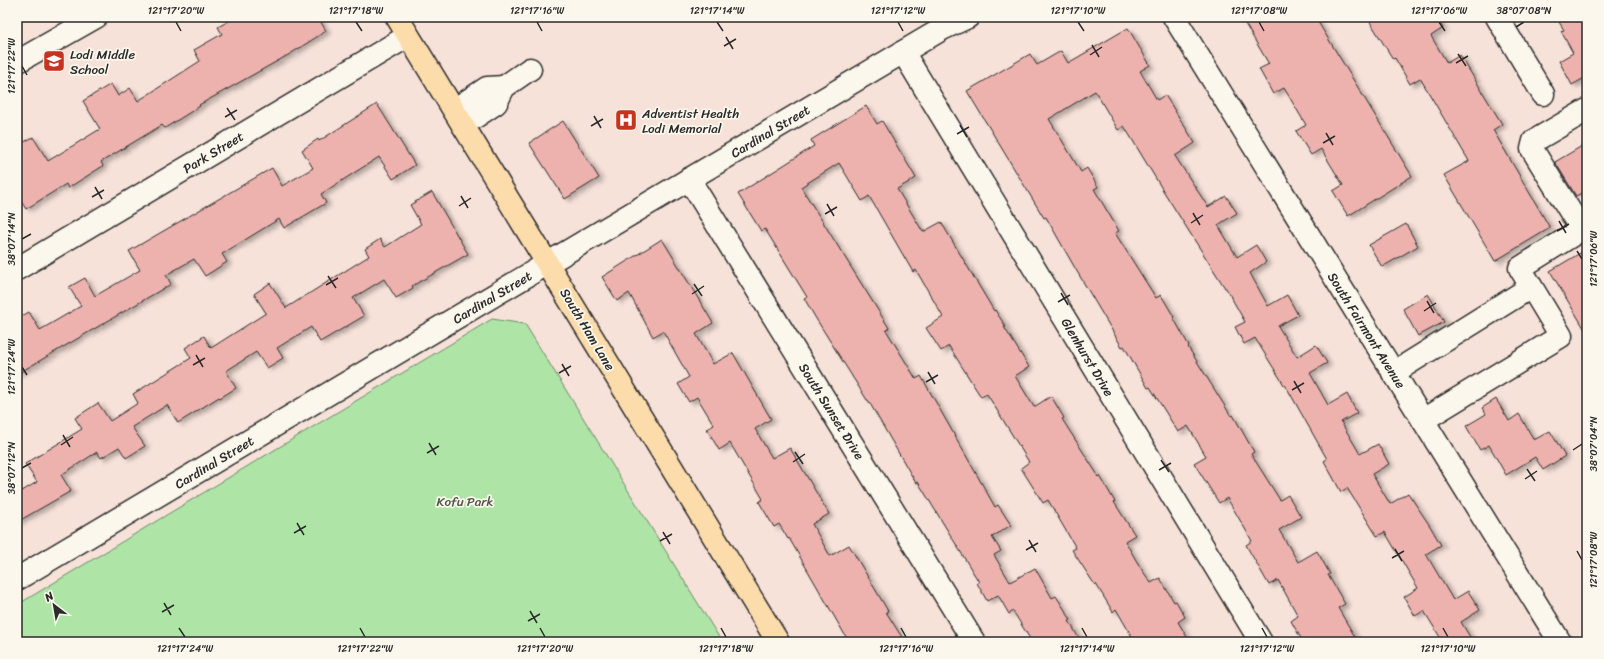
<svg xmlns="http://www.w3.org/2000/svg" width="1604" height="659" font-family="Sriracha,sans-serif">
<style>
.green{fill:#aee4a6;stroke:#6c8868}
.building{fill:#eeb2ae;stroke:#2b2b2b;filter:url(#shadow)}
.lines{fill:none;stroke-linecap:round;stroke-linejoin:round}
.minor-casing{stroke:#2b2b2b;stroke-width:25}
.major-casing{stroke:#2b2b2b;stroke-width:25}
.minor{stroke:#fbf7ec;stroke-width:22}
.major{stroke:#fddcac;stroke-width:22}
.ticks{fill:none;stroke:#2b2b2b;stroke-width:1.5}
.labels{text-anchor:middle;stroke-width:3.5;stroke-linejoin:round;paint-order:stroke}
.poi-label{font-size:13px;fill:#2b2b2b;stroke:#fbf7ec;text-anchor:start}
.street-label{font-size:13px;fill:#2b2b2b;stroke:#fbf7ec}
.park-label{font-size:13px;fill:#4c594a;stroke:#fbf7ec}
.neatline{fill:none;stroke:#2b2b2b;stroke-width:1.5}
.ticks-label{font-size:10px;text-anchor:middle;fill:#2b2b2b}
</style>
<defs>
<filter id="shadow"><feDropShadow dx="4.5" dy="2.5" stdDeviation="2" flood-color="#0004"/></filter>
</defs>
<rect width="100%" height="100%" fill="#f7e2d9"/>
<filter id="ink" filterUnits="userSpaceOnUse"><feTurbulence type="fractalNoise" baseFrequency=".025" numOctaves="2"/><feDisplacementMap in="SourceGraphic" scale="8" xChannelSelector="R" yChannelSelector="G"/><feConvolveMatrix kernelMatrix="1 2 1 2 8 2 1 2 1" color-interpolation-filters="sRGB"/></filter>
<g filter="url(#ink)">
<path class="green" d="M492 319 525 324 722 642H17V605Z"/>
<g class="building">
<path d="M236 17H318L326 31 290 54 199 105 200 106 165 128 162 125 101 162 103 166 68 188 66 184 26 209 17 195V146L33 137 48 161 100 129 83 101 111 84 118 96 130 88 138 101 200 61 194 50 222 34 218 27Z"/>
<path d="M1241 17H1315L1412 176 1348 216 1333 191 1343 185 1321 149 1311 155 1296 131 1306 125 1284 88 1273 94 1259 69 1269 64Z"/>
<path d="M1367 17H1436L1443 28 1431 36 1447 63 1460 55 1502 124 1493 130 1550 228 1495 261 1444 175 1469 161 1420 78 1410 84 1395 58 1393 59Z"/>
<path d="M1556 17H1587V78L1586 77 1572 85 1559 61 1573 53 1561 31 1564 30Z"/>
<path d="M1128 28 1150 65 1140 71 1157 100 1165 95 1195 143 1175 156 1208 207 1226 196 1237 213 1218 225 1237 257 1256 245 1266 262 1250 273 1268 306 1287 295 1298 315 1278 326 1297 357 1316 345 1327 363 1310 373 1328 405 1347 394 1357 413 1341 422 1360 454 1378 444 1389 464 1372 474 1390 504 1408 493 1430 526 1441 545 1426 554 1453 600 1468 591 1480 610 1461 622 1473 642H1443L1424 611 1415 616 1404 597 1418 588 1385 532 1377 536 1347 488 1341 492 1324 461 1327 459 1287 388H1286L1255 338 1244 344 1235 327 1245 322 1226 288H1225L1164 192 1124 126 1118 130 1095 91 1049 119 1081 172 1087 168 1098 187 1094 189 1119 231 1115 233 1156 298 1161 295 1174 317H1173L1189 346 1188 347 1231 416 1233 415 1254 452 1251 454 1280 500 1288 495 1301 517 1279 530 1298 562 1317 551 1330 574 1328 575 1345 604 1338 608 1358 642H1303L1291 621 1298 616 1278 580 1269 585 1246 545 1252 541 1244 527 1227 498 1219 503 1194 463 1206 456 1188 426 1178 432 1150 387 1148 388 1124 346 1122 347 1075 268 1046 217 1044 218 967 91 1030 54 1037 65 1061 51 1068 63Z"/>
<path d="M377 104 415 165 393 179 379 157 321 194 326 203 284 228 279 219 222 254 227 262 205 276 194 259 166 275 171 284 17 374V319L29 312 40 330 81 306 69 287 85 278 95 296 140 270 129 251 272 168 282 186 313 168 302 150 318 139 319 141Z"/>
<path d="M866 106 877 124 882 121 916 178 897 189 923 232 941 222 994 311 995 310 1006 327H1004L1029 367 1015 376 1034 407 1051 396 1064 418 1062 419 1099 477 1100 476 1115 502H1114L1135 535 1125 541 1140 567 1151 583 1160 578 1174 602 1176 601 1185 617 1178 622 1190 642H1135L1116 609 1113 612 1096 584 1095 585 1072 550 1076 548 1048 500 1043 503 1021 468 1029 462 987 394 981 397 949 346 941 351 926 328 943 317 916 270 913 272 869 196 862 201 839 163 801 187 889 328 886 330 916 379 921 376 995 507 998 505 1011 525 992 537 1001 551 994 555 1010 582 1035 568 1052 598 1056 596 1071 620 1069 621 1081 642H1032L1013 611 1009 614 998 595 987 601 977 583 979 582 918 482 916 483 868 400H867L815 317 804 298 807 297 765 229 761 231 738 194 814 146 811 140Z"/>
<path d="M563 121 599 178 565 199 529 143Z"/>
<path d="M1587 143V190L1576 196 1555 162Z"/>
<path d="M432 192 468 254 412 286 413 288 396 298 384 279 353 298 364 316 320 342 311 327 277 348 283 358 267 368 256 352 226 371 236 388 220 398 219 397 178 423 167 405 132 427 145 446 126 458 119 447 101 458 97 452 61 475 71 491 17 522V494L37 482 25 464 82 429 75 418 98 403 110 421 138 403 133 394 191 358 185 348 204 336 211 348 266 313 254 294 270 283 286 308 369 256 365 249 380 239 385 247 421 224 410 205Z"/>
<path d="M1406 224 1418 246 1382 267 1369 245Z"/>
<path d="M662 239 713 323 696 334 713 364 733 353 771 419 755 429 772 458 790 448 829 514 812 524 830 556 849 545 888 611 886 612 905 642H849L789 538 788 539 779 524 774 527 759 502 763 499 730 443 719 450 707 429 714 425 697 397 689 402 678 384 689 377 663 331 653 337 629 293 617 301 602 277Z"/>
<path d="M1587 249V333L1550 271Z"/>
<path d="M1428 294 1444 322 1418 336 1403 309Z"/>
<path d="M1496 399 1509 421 1519 414 1534 440 1550 431 1565 456 1543 470 1535 457 1506 475 1489 445 1480 450 1466 426 1486 414 1482 408Z"/>
</g>
<g class="lines">
<g class="minor-casing">
<g id="minor">
<path d="M1174 17 1560 642"/>
<path d="M1497 17 1543 94"/>
<path d="M903 52 1261 642"/>
<path d="M17 62 96 17"/>
<path d="M454 110 487 88 504 87"/>
<path d="M463 125 496 103 504 87 530 69"/>
<path d="M689 179 974 642"/>
<path d="M1581 229 1532 149 1534 141 1587 110"/>
<path d="M17 269 408 36"/>
<path d="M1393 373 1531 287"/>
<path d="M1423 420 1561 336 1520 268 1587 226"/>
<path d="M17 579 903 52 942 29 968 17"/>
</g>
</g>
<g class="major-casing">
<path id="major" d="M397 17 778 642"/>
</g>
<use href="#minor" class="minor"/>
<use href="#major" class="major"/>
</g>
</g>
<path class="ticks" d="M176 22 181 31M356 22 362 31M537 22 542 31M717 22 723 31M898 22 903 31M1078 22 1084 31M1259 22 1264 31M1439 22 1445 31M1516 27 1524 22M726 37 733 49M1092 45 1099 57M724 46 736 39M1458 54 1466 66M1090 55 1102 47M1456 63 1468 56M22 66 27 75M227 108 235 120M594 116 601 128M225 117 237 110M960 125 967 137M591 126 603 119M1326 133 1333 145M957 134 969 127M1323 143 1335 136M95 187 102 199M461 196 468 208M92 197 104 190M827 204 834 216M459 206 471 198M1193 213 1200 225M825 214 837 207M1559 221 1566 233M1191 223 1203 215M1557 231 1569 224M22 239 31 234M1577 251 1582 259M328 276 336 288M694 284 702 296M326 285 338 278M1061 293 1068 305M692 294 704 286M1427 301 1434 313M1058 302 1070 295M1424 311 1436 303M196 355 203 367M562 364 569 376M193 365 205 358M22 367 27 375M928 372 935 384M559 373 571 366M1294 381 1301 393M926 382 938 375M1292 390 1304 383M63 435 70 447M429 443 436 455M61 445 73 437M1573 450 1582 444M795 452 803 464M427 453 439 446M1161 460 1169 472M793 462 805 454M22 468 31 463M1527 469 1535 481M1159 470 1171 463M1525 479 1537 471M297 523 304 535M663 532 670 544M294 533 306 526M1029 540 1036 552M660 541 672 534M1395 549 1402 561M1026 550 1038 543M1577 551 1582 560M1392 558 1404 551M164 603 171 615M530 611 537 623M162 612 174 605M528 621 540 614M179 628 185 637M360 628 365 637M540 628 545 637M721 628 726 637M901 628 906 637M1082 628 1087 637M1262 628 1267 637M1443 628 1448 637"/>
<defs>
<g id="school-square" transform="scale(1.15)"><rect x="-9" y="-9" width="18" height="18" rx="4" fill="#c8321e" stroke="#fbf7ec"/><path d="M0-5L7-2L0 1L-7-2ZM-4 1L0 2.5L4 1V4Q0 6-4 4Z" fill="#fff"/></g>
<g id="hospital-square" transform="scale(1.15)"><rect x="-9" y="-9" width="18" height="18" rx="4" fill="#c8321e" stroke="#fbf7ec"/><path d="M-5-5h3v3.5h4V-5h3V5h-3V1.5h-4V5h-3Z" fill="#fff"/></g>
</defs>
<g fill-rule="evenodd">
<use href="#school-square" x="54" y="61"/>
<use href="#hospital-square" x="626" y="120"/>
</g>
<g class="labels">
<g class="poi-label">
<text x="70" y="59">Lodi Middle<tspan x="70" dy="15">School</tspan></text>
<text x="642" y="118">Adventist Health<tspan x="642" dy="15">Lodi Memorial</tspan></text>
</g>
<g class="street-label">
<text transform="translate(770 131) rotate(-31)" y="5">Cardinal Street</text>
<text transform="translate(213 152) rotate(-31)" y="5">Park Street</text>
<text transform="translate(492 297) rotate(-31)" y="5">Cardinal Street</text>
<text transform="translate(588 329) rotate(59)" y="5">South Ham Lane</text>
<text transform="translate(1367 330) rotate(58)" y="5">South Fairmont Avenue</text>
<text transform="translate(1088 357) rotate(59)" y="5">Glenhurst Drive</text>
<text transform="translate(832 411) rotate(58)" y="5">South Sunset Drive</text>
<text transform="translate(214 462) rotate(-31)" y="5">Cardinal Street</text>
</g>
<g class="park-label">
<text x="465" y="506">Kofu Park</text>
</g>
</g>
<rect width="1604" height="659" fill="none" stroke="#fbf7ec" stroke-width="44"/>
<g transform="translate(54 605) rotate(329)" stroke="#fbf7ec" stroke-width="3" paint-order="stroke">
<path d="M0-3L7 15L0 10L-7 15Z" fill="#2b2b2b"/>
<text y="-6" font-size="11" font-weight="bold" text-anchor="middle" fill="#2b2b2b">N</text>
</g>
<rect x="22" y="22" width="1560" height="615" class="neatline"/>
<g class="ticks-label">
<text x="176" y="14">121°17'20"W</text>
<text x="356" y="14">121°17'18"W</text>
<text x="537" y="14">121°17'16"W</text>
<text x="717" y="14">121°17'14"W</text>
<text x="898" y="14">121°17'12"W</text>
<text x="1078" y="14">121°17'10"W</text>
<text x="1259" y="14">121°17'08"W</text>
<text x="1439" y="14">121°17'06"W</text>
<text x="1524" y="14">38°07'08"N</text>
<text transform="translate(11 66) rotate(-90)" y="4">121°17'22"W</text>
<text transform="translate(11 239) rotate(-90)" y="4">38°07'14"N</text>
<text transform="translate(1593 259) rotate(-90)" y="4">121°17'06"W</text>
<text transform="translate(11 367) rotate(-90)" y="4">121°17'24"W</text>
<text transform="translate(1593 444) rotate(-90)" y="4">38°07'04"N</text>
<text transform="translate(11 468) rotate(-90)" y="4">38°07'12"N</text>
<text transform="translate(1593 560) rotate(-90)" y="4">121°17'08"W</text>
<text x="185" y="652">121°17'24"W</text>
<text x="365" y="652">121°17'22"W</text>
<text x="545" y="652">121°17'20"W</text>
<text x="726" y="652">121°17'18"W</text>
<text x="906" y="652">121°17'16"W</text>
<text x="1087" y="652">121°17'14"W</text>
<text x="1267" y="652">121°17'12"W</text>
<text x="1448" y="652">121°17'10"W</text>
</g>
</svg>
